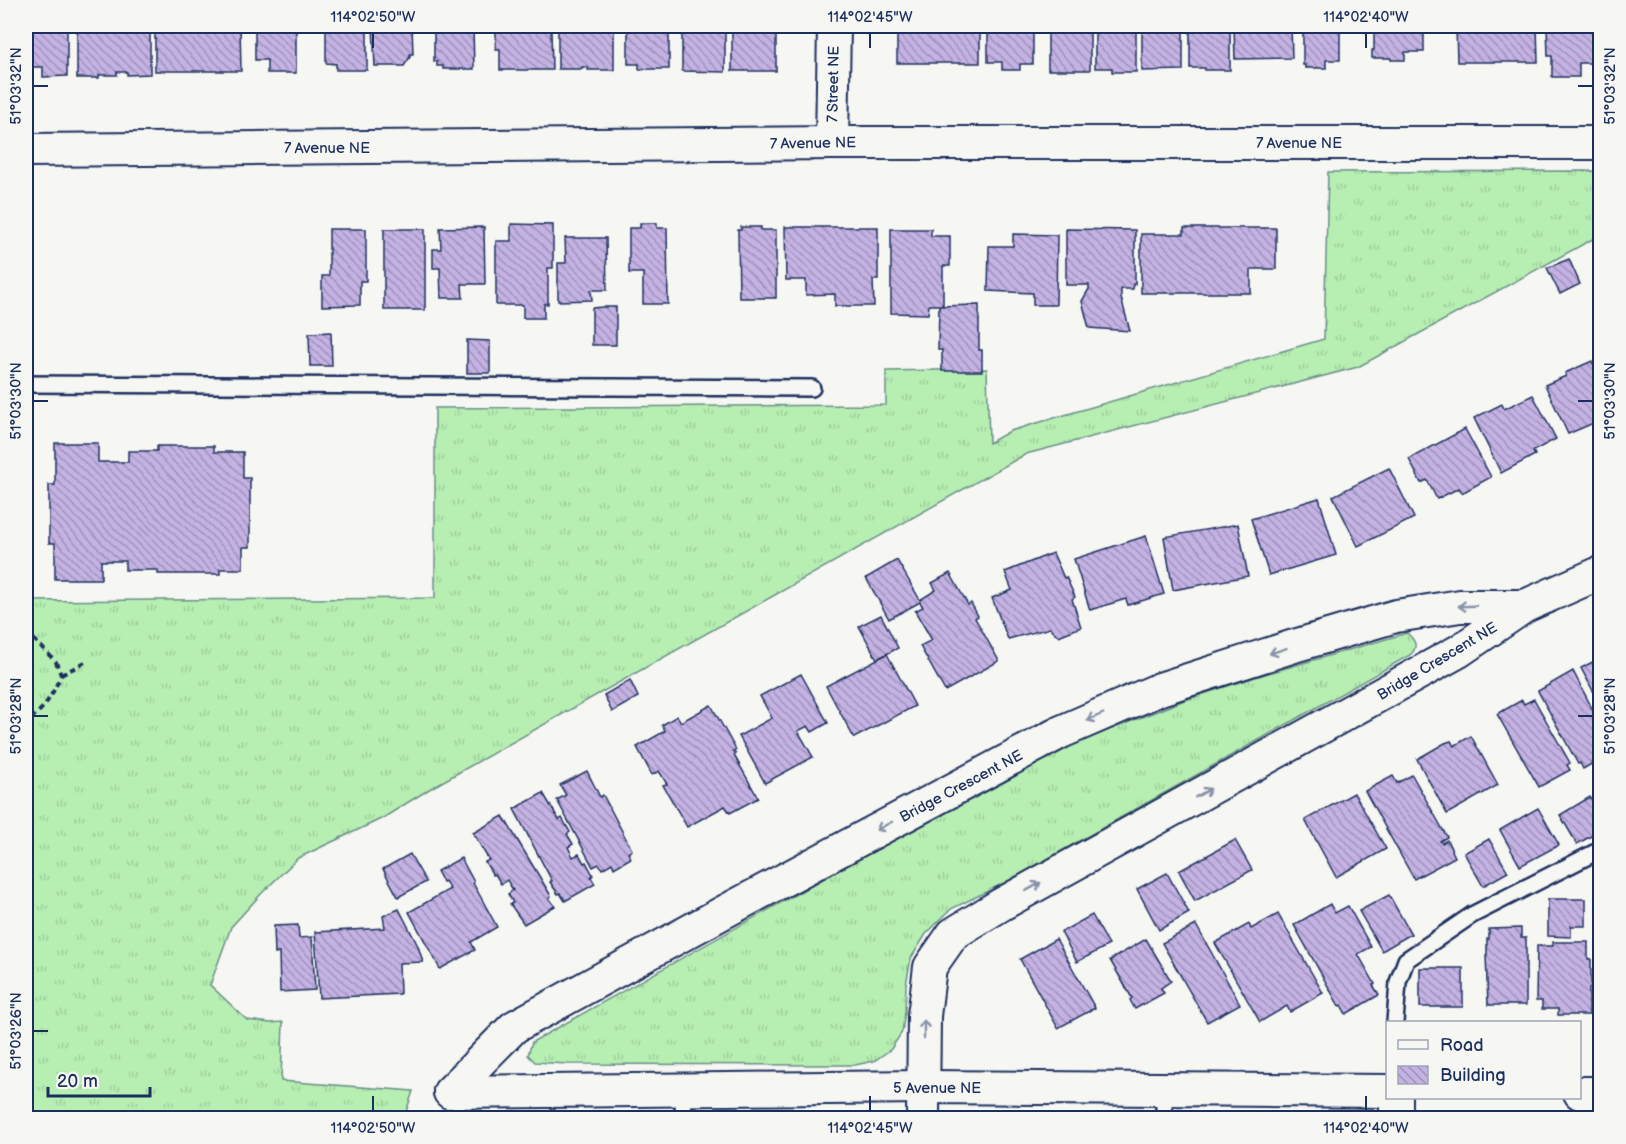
<svg xmlns="http://www.w3.org/2000/svg" width="1626" height="1144" font-family="'Balsamiq Sans',sans-serif">
<style>
.grass{fill:url(#grass-tufts);stroke:#698f88;stroke-width:1.5}
.building{fill:url(#building-back-hatch);stroke:#1b2f5e;stroke-width:1.5}
.lines{fill:none;stroke-linecap:round;stroke-linejoin:round}
.service-casing{stroke:#1b2f5e;stroke-width:20}
.minor-casing{stroke:#1b2f5e;stroke-width:36}
.path{stroke:#1b2f5e;stroke-width:4;stroke-dasharray:6 4.5;stroke-linecap:butt}
.service{stroke:#f6f6f2;stroke-width:15}
.minor{stroke:#f6f6f2;stroke-width:32}
.oneway{stroke:#8892a8}
.ticks{fill:none;stroke:#1b2f5e;stroke-width:2}
.labels{text-anchor:middle;stroke-width:4.5;stroke-linejoin:round;paint-order:stroke}
.street-label{font-size:15px;fill:#1b2f5e;stroke:#f6f6f2}
.neatline{fill:none;stroke:#1b2f5e;stroke-width:2}
.ticks-label{font-size:15px;text-anchor:middle;fill:#1b2f5e}
</style>
<defs>
<pattern id="grass-tufts" width="24" height="20" patternUnits="userSpaceOnUse" patternTransform="scale(1.5)"><rect width="24" height="20" fill="#b7efb2"/><path d="M3 7l-1-3M5 7V3M7 7l1-3M15 17l-1-3M17 17v-4M19 17l1-3" fill="none" stroke="#9dcd9c"/></pattern>
<pattern id="building-back-hatch" width="6" height="6" patternUnits="userSpaceOnUse" patternTransform="scale(1.5)"><rect width="6" height="6" fill="#c4b2e3"/><path d="M-1 5l2 2M0 0l6 6M5-1l2 2" fill="none" stroke="#9e91bb"/></pattern>
</defs>
<rect width="100%" height="100%" fill="#f6f6f2"/>
<filter id="ink" filterUnits="userSpaceOnUse"><feTurbulence type="fractalNoise" baseFrequency=".0167" numOctaves="2"/><feDisplacementMap in="SourceGraphic" scale="12" xChannelSelector="R" yChannelSelector="G"/><feConvolveMatrix kernelMatrix="1 2 1 2 8 2 1 2 1" color-interpolation-filters="sRGB"/></filter>
<g filter="url(#ink)">
<g class="grass">
<path d="M1600 171V235L1358 367 1026 454 431 788 383 818 298 858 261 894 231 927 210 985 247 1020 270 1023 283 1022 281 1081 413 1091 404 1118H26V691L27 687 26 660V601L435 598V408L886 405V371L987 369 989 443 1010 431 1324 339 1328 172Z"/>
<path d="M1407 633C1415 640 1419 647 1410 655L1006 882 951 909 926 934 911 958 906 984 905 1012 902 1032 891 1049 874 1061 855 1065 568 1064 535 1062 528 1055 532 1042 968 798 1074 744 1182 701 1255 677Z"/>
</g>
<g class="building">
<path d="M28 26H67V76L43 77V67H28Z"/>
<path d="M77 26H150V74L127 75V72H117V75H99V78H77Z"/>
<path d="M155 26H240L241 71H155Z"/>
<path d="M255 26H296V73H267V60H255Z"/>
<path d="M326 26H367V70H336V64L326 63Z"/>
<path d="M373 26H412L413 54H410V57L404 66H375Z"/>
<path d="M434 26H479H473L474 69H443V66H437V61H434Z"/>
<path d="M558 26H614V70H588V67H582V69H558Z"/>
<path d="M628 26H673V30H669V69H639V64H628Z"/>
<path d="M682 26H725V72L682 71Z"/>
<rect x="732" y="26" width="44" height="45"/>
<rect x="897" y="26" width="83" height="37"/>
<path d="M988 26H1033V64H1020V70H1002V62H988Z"/>
<rect x="1048" y="26" width="42" height="44"/>
<path d="M1095 26H1136V72H1112V68H1095Z"/>
<path d="M1142 26H1183V70L1142 71Z"/>
<path d="M1190 26H1230V70H1205V68H1190Z"/>
<path d="M1234 26H1291L1292 58 1235 59Z"/>
<path d="M1303 26H1340V60H1326V68H1305V65H1303Z"/>
<path d="M1374 26H1424V52H1405V60H1391V58H1372V50H1374Z"/>
<path d="M1456 26H1537L1538 62H1457Z"/>
<path d="M1547 26H1600V63H1579V77H1552V56H1548Z"/>
<path d="M500 28H511V30H551L552 70H500V49H496V30H500Z"/>
<path d="M640 223H657V228H667L668 304H643V273H629V228H640Z"/>
<path d="M511 224 553 225V268H548V304H544V318H523V305H496V241H511Z"/>
<path d="M484 227 485 284H462L463 298H441L440 268H433V249H441L440 228Z"/>
<path d="M741 227H761V230H776V298H739L738 230H741Z"/>
<path d="M785 227H878V280H873L874 306H835V294L806 295V280H786Z"/>
<path d="M1184 228H1276V269H1251V293H1141V234H1184Z"/>
<path d="M329 229H366V281H360V305L322 306V276H329Z"/>
<rect x="384" y="229" width="41" height="81"/>
<path d="M891 229H931V236H950V266H943V305H929L928 314 891 313Z"/>
<path d="M1066 229 1135 230V284H1133V289H1121V298L1130 331 1089 328 1082 301 1089 289V285H1066Z"/>
<path d="M1013 234 1057 235 1056 305H1033V293L988 291 989 246H1013Z"/>
<path d="M565 238H606L607 290H591L592 300 558 301V263H566Z"/>
<path d="M1569 259 1580 284 1560 294 1547 268Z"/>
<path d="M979 305V350H982V371H942V350H938L939 306Z"/>
<path d="M603 307H616V345H592V308Z"/>
<path d="M331 332 332 366H310L309 333Z"/>
<path d="M467 340 490 341V373H467Z"/>
<path d="M1600 360V427L1598 421 1568 434 1545 385 1566 376 1565 373 1592 361 1593 364Z"/>
<path d="M1533 395 1556 439 1533 451 1535 455 1501 473 1474 418 1502 404 1504 409Z"/>
<path d="M1465 429 1491 477 1462 493 1459 488 1437 499 1427 480 1421 483 1409 459Z"/>
<path d="M55 443H98V462H128V451H157V446H214V452H243V478H250V547H243V569H220V574H158V570H125V561H101V579H55V543H49V485H55Z"/>
<path d="M1389 468 1414 518 1358 546 1333 496Z"/>
<path d="M1319 498 1336 555 1269 575 1251 519Z"/>
<path d="M1238 524 1248 576 1173 590 1164 537Z"/>
<path d="M1146 536 1164 594 1128 605 1126 599 1090 610 1074 559Z"/>
<path d="M1053 553 1064 578 1066 577 1075 597 1072 599 1081 627 1058 636 1050 628 1008 639 992 598 1012 590 1005 572Z"/>
<path d="M897 560 920 600 936 590 932 583 950 573 968 605 971 603 978 616 975 618 999 661 945 691 920 646 932 640 915 611 923 607 920 602 889 619 866 578Z"/>
<path d="M881 615 898 648 877 659 859 626Z"/>
<path d="M887 654 915 706 854 738 826 686Z"/>
<path d="M1600 658V704L1581 668Z"/>
<path d="M1573 671 1600 724V759L1583 769 1580 763 1578 764 1538 691Z"/>
<path d="M801 674 828 723 812 732 808 726 798 731 813 757 765 783 739 736 772 718 760 696Z"/>
<path d="M630 680 638 697 612 712 604 695Z"/>
<path d="M1534 699 1570 763 1567 765 1570 770 1539 787 1497 714 1522 700 1524 704Z"/>
<path d="M711 705 736 750 733 751 736 754 734 755 758 798 730 813 725 806 687 827 663 785 667 784 659 771 652 775 637 747 665 731 662 725 677 716 681 722Z"/>
<path d="M1471 736 1498 785 1447 814 1417 759 1445 743 1451 741 1454 746Z"/>
<path d="M587 771 600 797 603 795 632 850 628 853 631 858 614 868 612 863 602 869 599 864 593 867 557 800 566 795 560 785Z"/>
<path d="M1412 775 1447 837 1440 841 1442 843 1447 840 1455 857 1414 879 1365 791 1393 776 1397 783Z"/>
<path d="M543 793 559 820 562 818 570 832 567 834 573 844 568 847 573 857 579 854 584 863 586 862 593 875 591 877 595 884 565 901 560 893 558 894 550 882 552 881 514 809Z"/>
<path d="M1354 793 1386 849 1336 877 1305 820Z"/>
<path d="M1590 797 1600 815V831L1577 844 1560 815Z"/>
<path d="M1538 808 1559 845 1520 866 1500 830Z"/>
<path d="M503 816 551 896 549 898 555 906 524 924 510 904 513 903 508 894 513 890 507 880 501 884 495 874 493 875 485 862 489 860 473 833Z"/>
<path d="M1489 839 1508 872 1483 886 1464 853Z"/>
<path d="M1235 840 1252 870 1195 901 1179 871Z"/>
<path d="M410 854 426 882 398 897 383 869Z"/>
<path d="M461 858 474 882 473 883 497 927 471 942 475 950 440 969 409 912 450 889 445 881 443 882 437 871Z"/>
<path d="M1167 873 1189 913 1159 930 1137 889Z"/>
<path d="M1389 895 1411 934 1382 951 1359 911Z"/>
<path d="M1548 899H1586V926H1571V937L1548 936Z"/>
<path d="M1330 904 1335 913 1348 906 1371 947 1358 954 1375 984 1373 985 1379 995 1346 1014 1341 1005 1339 1006 1294 925Z"/>
<path d="M399 909 418 946 423 962 399 963 400 994 319 998 315 932 385 928 383 916Z"/>
<path d="M1278 914 1323 993 1290 1012 1287 1006 1260 1022 1215 943 1249 924 1251 929Z"/>
<path d="M1092 915 1109 945 1077 962 1061 932Z"/>
<path d="M298 925 299 938 312 937 315 990 280 992 279 953 275 954 274 926Z"/>
<path d="M1196 925 1240 1004 1207 1022 1162 943Z"/>
<path d="M1521 928V938H1526V1005H1488L1486 955H1487V939H1489V929Z"/>
<path d="M1056 939 1095 1008 1058 1028 1020 959Z"/>
<path d="M1146 939 1171 981 1161 988 1164 993 1135 1009 1130 1000 1132 998 1110 960Z"/>
<path d="M1553 942H1588V959H1591V988H1589V1015H1558V1009H1542V1001H1536L1537 946H1553Z"/>
<path d="M1597 956H1600V1001H1596Z"/>
<rect x="1420" y="968" width="43" height="39"/>
</g>
<g class="lines">
<g class="service-casing">
<g id="service">
<path d="M26 384 812 388"/>
<path d="M1395 1022 1398 982 1406 960 1472 915 1600 850"/>
<path d="M683 1118 684 1090"/>
<path d="M1164 1118V1089"/>
</g>
</g>
<g class="minor-casing">
<g id="minor">
<path d="M832 143 834 26"/>
<path d="M26 150 832 143H1600"/>
<path d="M450 1092 514 1027 724 912 1061 732 1160 689 1294 646 1396 616 1460 606H1525"/>
<path d="M450 1092 924 1087 1388 1091"/>
<path d="M1580 1093H1600"/>
<path d="M1396 1098V1118"/>
<path d="M923 1118 924 1016 930 967 953 934 1002 904 1459 651 1525 606 1600 573"/>
</g>
</g>
<g class="path">
<path d="M26 631 56 662 61 675C53 693 44 712 26 721"/>
<path d="M61 675 85 662"/>
</g>
<use href="#service" class="service"/>
<use href="#minor" class="minor"/>
</g>
<defs><path id="oneway-shaft" d="M-6 0H5M1.5-3L5.5 0L1.5 3" fill="none" stroke-width="1.6" stroke-linecap="round" stroke-linejoin="round" transform="scale(1.5)"/></defs>
<g class="oneway">
<use href="#oneway-shaft" transform="translate(1467 606) rotate(178)"/>
<use href="#oneway-shaft" transform="translate(1278 651) rotate(162)"/>
<use href="#oneway-shaft" transform="translate(1095 717) rotate(157)"/>
<use href="#oneway-shaft" transform="translate(1203 793) rotate(-29)"/>
<use href="#oneway-shaft" transform="translate(884 826) rotate(152)"/>
<use href="#oneway-shaft" transform="translate(1033 887) rotate(-29)"/>
<use href="#oneway-shaft" transform="translate(924 1029) rotate(-90)"/>
</g>
</g>
<path class="ticks" d="M373 33V48M870 33V48M1366 33V48M33 86H48M1578 86H1593M33 401H48M1578 401H1593M33 716H48M1578 716H1593M33 1031H48M373 1096V1111M870 1096V1111M1366 1096V1111"/>
<g class="labels">
<g class="street-label">
<text transform="translate(833 84) rotate(-89)" y="5">7 Street NE</text>
<text transform="translate(813 143) rotate(-1)" y="5">7 Avenue NE</text>
<text x="1299" y="148">7 Avenue NE</text>
<text x="327" y="153">7 Avenue NE</text>
<text transform="translate(1437 661) rotate(-31)" y="5">Bridge Crescent NE</text>
<text transform="translate(961 786) rotate(-28)" y="5">Bridge Crescent NE</text>
<text x="937" y="1093">5 Avenue NE</text>
</g>
</g>
<rect width="1626" height="1144" fill="none" stroke="#f6f6f2" stroke-width="66"/>
<rect x="1386" y="1021" width="195" height="78" fill="#f6f6f2" stroke="#9ea6b7" stroke-width="1.5"/>
<rect x="1398" y="1040" width="30" height="9" fill="#f6f6f2" stroke="#9ea6b7" stroke-width="1.5"/>
<text x="1440" y="1051" font-size="18" fill="#1b2f5e">Road</text>
<rect x="1398" y="1066" width="30" height="18" fill="url(#building-back-hatch)" stroke="#9ea6b7" stroke-width="1.5"/>
<text x="1440" y="1081" font-size="18" fill="#1b2f5e">Building</text>
<path d="M48 1087v9h102v-9" fill="none" stroke="#1b2f5e" stroke-width="3"/>
<text x="57" y="1087" font-size="18" fill="#1b2f5e" stroke="#f6f6f2" stroke-width="4.5" paint-order="stroke">20 m</text>
<rect x="33" y="33" width="1560" height="1078" class="neatline"/>
<g class="ticks-label">
<text x="373" y="22">114°02'50"W</text>
<text x="870" y="22">114°02'45"W</text>
<text x="1366" y="22">114°02'40"W</text>
<text transform="translate(16 86) rotate(-90)" y="5">51°03'32"N</text>
<text transform="translate(1610 86) rotate(-90)" y="5">51°03'32"N</text>
<text transform="translate(16 401) rotate(-90)" y="5">51°03'30"N</text>
<text transform="translate(1610 401) rotate(-90)" y="5">51°03'30"N</text>
<text transform="translate(16 716) rotate(-90)" y="5">51°03'28"N</text>
<text transform="translate(1610 716) rotate(-90)" y="5">51°03'28"N</text>
<text transform="translate(16 1031) rotate(-90)" y="5">51°03'26"N</text>
<text x="373" y="1133">114°02'50"W</text>
<text x="870" y="1133">114°02'45"W</text>
<text x="1366" y="1133">114°02'40"W</text>
</g>
</svg>
